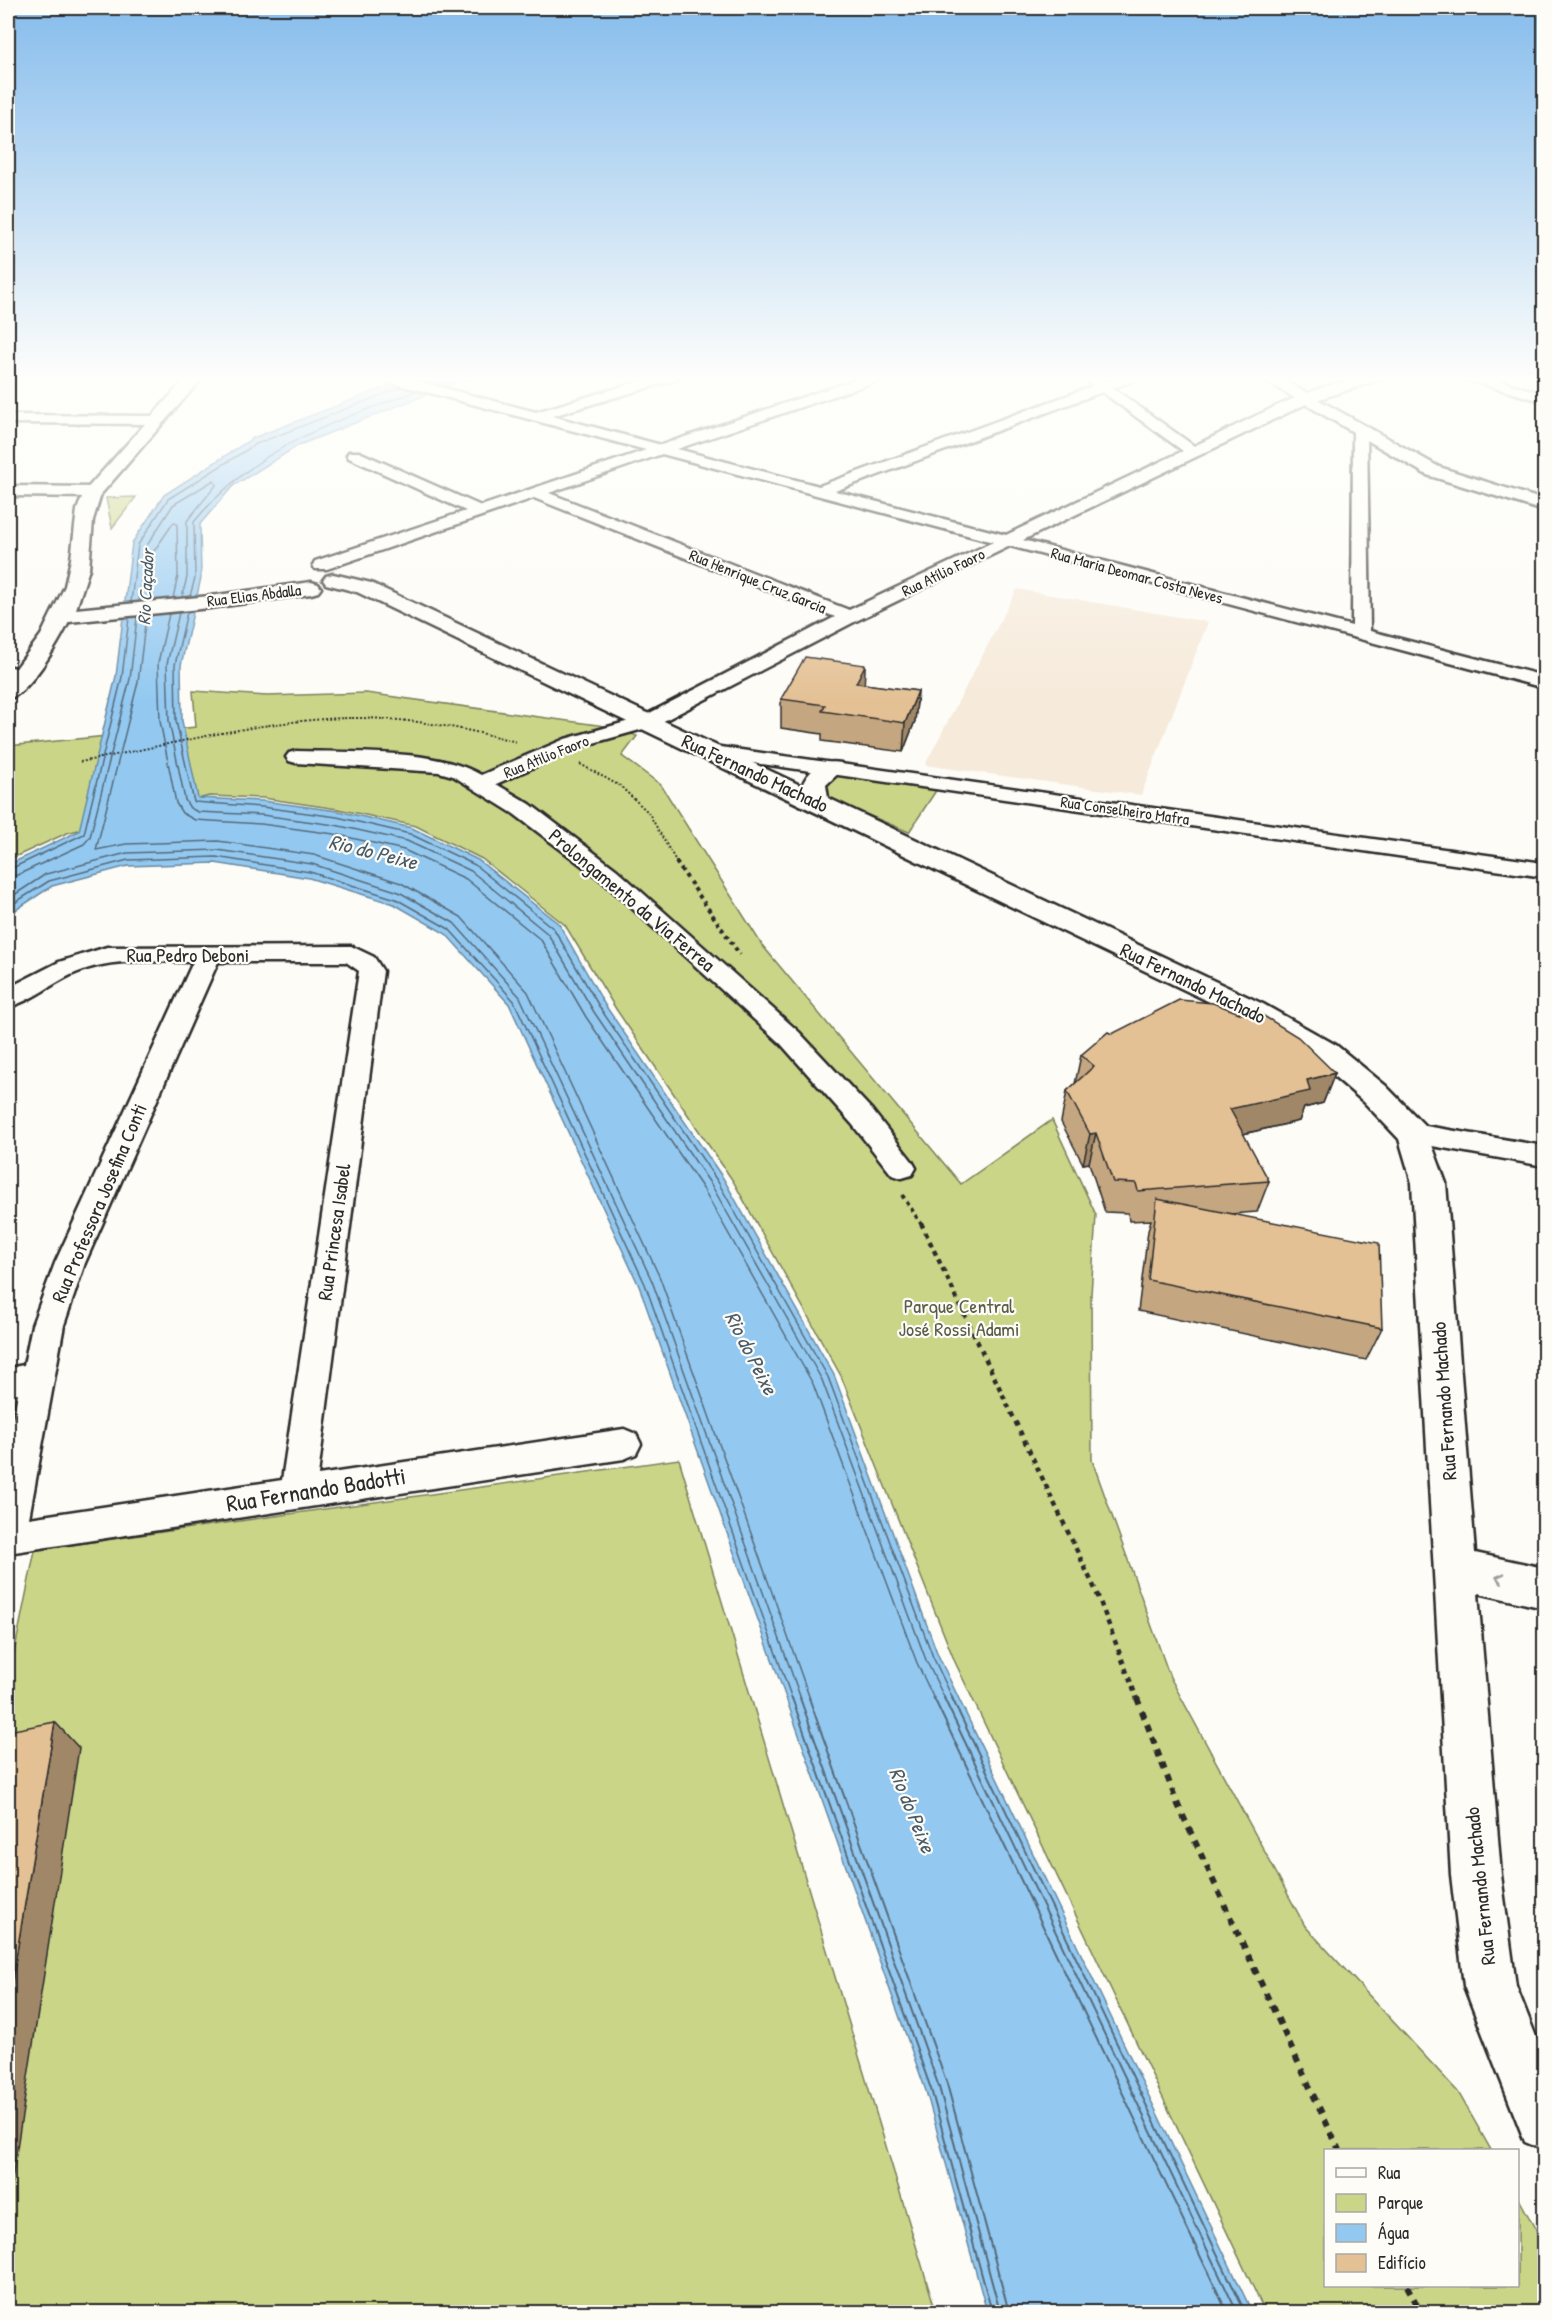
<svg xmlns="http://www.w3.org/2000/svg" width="1552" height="2320" font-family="'Patrick Hand',sans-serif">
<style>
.built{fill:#f6eada}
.green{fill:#cad588;stroke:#7a805a;stroke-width:1.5}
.water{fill:#93c9f1;stroke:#698aa2;stroke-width:1.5}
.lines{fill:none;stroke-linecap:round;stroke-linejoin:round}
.shore-far1{stroke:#556a7a;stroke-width:1.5}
.shore{stroke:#556a7a;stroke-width:2}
.street-casing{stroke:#2b2b2b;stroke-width:5}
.secondary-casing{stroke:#2b2b2b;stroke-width:5}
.path-far3{stroke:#2b2b2b;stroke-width:2;stroke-dasharray:2 2;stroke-linecap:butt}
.path-far2{stroke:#2b2b2b;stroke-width:4;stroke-dasharray:4 4;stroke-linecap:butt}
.path-far1{stroke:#2b2b2b;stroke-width:4.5;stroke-dasharray:5 5;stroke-linecap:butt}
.path{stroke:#2b2b2b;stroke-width:6;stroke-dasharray:7 7;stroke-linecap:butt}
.street{fill:#fdfcf7;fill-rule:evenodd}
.secondary{fill:#fdfcf7;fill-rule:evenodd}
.wall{fill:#c4a680;stroke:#2b2b2b;stroke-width:1.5}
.shaded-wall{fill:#a08768;stroke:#2b2b2b;stroke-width:1.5}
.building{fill:#e4c195;stroke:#2b2b2b;stroke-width:1.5}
.oneway{stroke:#9e9e9b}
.labels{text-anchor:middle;stroke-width:4.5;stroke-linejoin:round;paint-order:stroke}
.far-street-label{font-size:16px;fill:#2b2b2b;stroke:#fdfcf7}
.far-water-label{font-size:18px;font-style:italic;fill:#4a5a66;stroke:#fdfcf7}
.street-label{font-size:20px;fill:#2b2b2b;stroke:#fdfcf7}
.park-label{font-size:20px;fill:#5b5e47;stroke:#fdfcf7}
.water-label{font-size:21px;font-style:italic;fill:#4a5a66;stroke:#fdfcf7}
.near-street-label{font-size:24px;fill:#2b2b2b;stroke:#fdfcf7}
</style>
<rect width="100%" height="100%" fill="#fdfcf7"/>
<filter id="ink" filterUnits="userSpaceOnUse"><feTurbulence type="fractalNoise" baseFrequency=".0167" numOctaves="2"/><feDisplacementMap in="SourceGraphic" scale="12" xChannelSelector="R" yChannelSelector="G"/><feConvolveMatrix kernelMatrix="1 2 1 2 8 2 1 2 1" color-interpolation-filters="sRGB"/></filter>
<g filter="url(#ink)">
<g class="built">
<path d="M1280 376H1345L1304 390Z"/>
<path d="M1017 589 1208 622 1141 795 925 765Z"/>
</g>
<g class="green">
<path d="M136 497 112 528 106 498Z"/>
<path d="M193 691 267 696 366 693 612 727 637 736 622 756 661 785 762 945 961 1184 1052 1120 1096 1215 1091 1295 1092 1460 1170 1677 1305 1926 1458 2092 1491 2150H1326V2286H1518V2197L1544 2245V2312H1265L955 1662 841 1376 733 1181 616 1009 565 925 482 859 416 826 338 809 263 798 209 796 67 833 8 860V746L196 727Z"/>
<path d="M844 775 937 789 909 832 827 798 817 787 826 776Z"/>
<path d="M679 1459 936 2312H8V1683L35 1550Z"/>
</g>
<path class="water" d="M414 376H504L458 382 299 445 233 486 200 524 201 578 181 665 182 721 198 798 263 801 338 811 412 828 478 860 559 924 605 1005 723 1178 834 1375 938 1655 1252 2312H987L926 2091 639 1286 509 1004 446 934 394 904 309 878 215 863 128 866 52 886 8 915V865L79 831 116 676 132 543 164 495 253 438Z"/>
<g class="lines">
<g class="shore-far1">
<path d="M190 596 195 578 194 522C256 446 329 424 417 391"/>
<path d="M148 600 154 551 174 522 177 525 178 576 173 598"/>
<path d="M139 601 146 547 173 505 214 480 216 485 187 521V577L182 597"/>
<path d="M131 602 138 545 168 499 256 444 402 387"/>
<path d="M187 612 175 665 176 721 194 802 262 807 337 817 410 834 475 865 554 929 600 1008 718 1182 828 1377 933 1657 953 1699"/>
<path d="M179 613 167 664 169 721 185 800 190 808 198 812 262 815 335 825 407 841 471 871 548 934 594 1012 712 1186 822 1380 926 1660 945 1699"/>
<path d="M169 614 158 663 160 721 176 803 182 813 195 820 261 824 334 834 404 850 466 879 541 940 586 1017 704 1190 813 1384 917 1663 934 1699"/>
<path d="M146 616 138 682 96 850 126 844 218 841 314 855 401 883 461 917 528 992 660 1278 810 1699"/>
<path d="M8 870 84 834 122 677 129 618"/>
<path d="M8 877 15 876 84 844 90 837 130 679 137 617"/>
<path d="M8 899 46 874 127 853 217 850 312 864 399 892 454 923 520 997 652 1281 801 1699"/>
<path d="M8 907 49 881 128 860 216 857 310 872 396 899 449 929 514 1001 645 1284 792 1699"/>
</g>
<g class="shore">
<path d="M792 1698 931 2089 992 2312"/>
<path d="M800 1698 939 2087 1000 2312"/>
<path d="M809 1698 947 2084 1009 2312"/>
<path d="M934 1698 1227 2312"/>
<path d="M944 1698 1237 2312"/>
<path d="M952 1698 1245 2312"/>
</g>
<g class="street-casing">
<g id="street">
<path d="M376 376H397L536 412 658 376H678L677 379 552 416 661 445 866 376H885L884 379 677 449 819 486 1093 386 1085 379 1089 376H1097L1105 382 1122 376H1140L1139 379 1113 388 1194 446C1248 421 1324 376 1383 376L1382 379 1310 402 1023 540 1352 626 1353 430 1360 426 1365 427 1367 430 1370 631 1544 676V688L1010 546 856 621 654 726 579 747 496 784 530 804 617 870 799 1032 872 1110 912 1161 916 1168 912 1175 902 1178 892 1175 852 1124 781 1044 601 880 514 814 453 776 439 772 296 763 289 761 286 757 289 753 296 751C350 753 435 748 481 775L565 739 640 718 835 617 534 498 327 569H315L313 565 315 561 466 511 349 458 347 455 349 452H359L481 506 646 450 377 379ZM1102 392 1183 451 1006 535 835 491ZM662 454 993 542 849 610 549 493Z"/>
<path d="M1463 376H1484L1544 394V402L1465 379Z"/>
<path d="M8 415 157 416 164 420 157 424 8 423Z"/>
<path d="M8 486 93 487 101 492 93 497 8 496Z"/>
<path d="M8 666 30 672 33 676 30 680 23 682 8 678Z"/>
<path d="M706 745 1544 863V877L699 755 696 751 699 747Z"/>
<path d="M351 946 374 957 383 971 318 1475 624 1429 636 1434 641 1444 636 1454 624 1459 8 1553V1447L18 1393 8 1394V1368L24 1365 32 1325 55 1263 193 962C155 962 114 957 78 972 54 981 33 1001 8 1007V988L59 962 107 947ZM218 962H346L359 971 282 1480 29 1518 64 1325 85 1263Z"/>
<path d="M1414 1124 1544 1146V1166L1404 1141 1400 1134 1404 1127Z"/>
</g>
</g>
<g class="secondary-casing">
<g id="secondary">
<path d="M188 376H204L101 494 93 520 89 569 76 609 210 596 311 582 318 584 321 588 318 592 311 594 210 608 69 622C59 642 29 694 8 699V679L41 635 65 586 71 559 77 510 84 492Z"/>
<path d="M1257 376H1276L1439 467 1544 500V511L1427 475Z"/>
<path d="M333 574 371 583 802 786C808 770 823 759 841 763L844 768 826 785 828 798 1263 1004 1336 1045 1386 1086 1425 1126 1446 1183 1475 1553 1544 1568V1608L1478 1593 1501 1875 1516 1986 1544 2057V2150L1525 2142 1464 1986 1451 1875 1412 1183 1399 1139 1364 1102 1314 1059 1243 1018 357 592 326 584 323 580 326 576Z"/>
</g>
</g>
<g class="path-far3">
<path d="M80 762C166 746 267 718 355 718 410 718 464 728 517 742"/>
<path d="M580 764 620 786 648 812 677 863"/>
</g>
<g class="path-far2">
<path d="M676 862 740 955"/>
<path d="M902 1195 922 1225"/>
</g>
<path class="path-far1" d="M921 1223 1096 1591 1137 1699"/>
<g class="path">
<path d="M1137 1698 1178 1805 1339 2150"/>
<path d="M1407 2286 1421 2312"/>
</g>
<use href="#street" class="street"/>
<use href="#secondary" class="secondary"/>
</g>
<g class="wall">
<path d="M865 665 864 684 918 691 915 721 903 752 822 741V734L781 728V699Z"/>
<path d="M1112 1034 1335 1073 1323 1103 1304 1108 1299 1121 1243 1134 1269 1181 1257 1212 1229 1214 1382 1328 1366 1360 1138 1311 1148 1231 1151 1220 1129 1221 1128 1213 1105 1212 1089 1163 1083 1164 1061 1122 1067 1091 1075 1084 1081 1055Z"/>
</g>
<g class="shaded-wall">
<path d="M865 665 864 694 856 683Z"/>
<path d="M918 691 915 721 903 752 905 723Z"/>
<path d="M1335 1073 1323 1103 1304 1108 1299 1121 1221 1139 1230 1109 1307 1080Z"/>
<path d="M1096 1133 1089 1163 1083 1164 1090 1134Z"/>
<path d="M55 1722 79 1748 8 2206V2006Z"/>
</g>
<g class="building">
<path d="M805 657 865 665 856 683 918 691 905 723 822 711 825 705 781 699Z"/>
<path d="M1179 1000 1213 1003 1242 1014 1259 1013 1298 1037 1335 1073 1307 1080 1310 1091 1230 1109 1269 1181 1138 1191 1136 1183 1113 1182 1096 1133 1090 1134 1067 1091 1094 1066 1081 1055 1108 1032 1112 1034Z"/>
<path d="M1157 1199 1379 1243 1382 1328 1148 1280Z"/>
<path d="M55 1722 8 2006V1731Z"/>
</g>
<defs><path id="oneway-chevron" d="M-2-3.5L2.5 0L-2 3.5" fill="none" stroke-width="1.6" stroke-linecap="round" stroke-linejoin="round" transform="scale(1.5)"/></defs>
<use class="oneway" href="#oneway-chevron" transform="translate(1500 1578) rotate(-167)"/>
</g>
<linearGradient id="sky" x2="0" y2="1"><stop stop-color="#86bcec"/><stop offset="0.54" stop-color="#fefefb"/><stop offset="1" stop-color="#fefefb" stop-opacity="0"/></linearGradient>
<rect width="1552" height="701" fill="url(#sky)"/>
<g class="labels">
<g class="far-street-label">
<text transform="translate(943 572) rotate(-26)" y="6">Rua Atílio Faoro</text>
<text transform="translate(1137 575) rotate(15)" y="6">Rua Maria Deomar Costa Neves</text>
<text transform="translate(758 581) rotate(22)" y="6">Rua Henrique Cruz Garcia</text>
<text transform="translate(254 595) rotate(-7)" y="6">Rua Elias Abdalla</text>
<text transform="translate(546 756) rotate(-22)" y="6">Rua Atilio Faoro</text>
<text transform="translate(1125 810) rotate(8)" y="6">Rua Conselheiro Mafra</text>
</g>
<g class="far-water-label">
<text transform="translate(146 587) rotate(-87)" y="6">Rio Caçador</text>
</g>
<g class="street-label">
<text transform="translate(755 773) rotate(25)" y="7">Rua Fernando Machado</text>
<text transform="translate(632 900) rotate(40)" y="7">Prolongamento da Via Ferrea</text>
<text x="188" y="962">Rua Pedro Deboni</text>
<text transform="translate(1193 983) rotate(26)" y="7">Rua Fernando Machado</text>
<text transform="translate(99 1203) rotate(-67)" y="7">Rua Professora Josefina Conti</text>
<text transform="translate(334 1232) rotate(-82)" y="7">Rua Princesa Isabel</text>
<text transform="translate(1444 1401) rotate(-94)" y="7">Rua Fernando Machado</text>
<text transform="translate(1480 1886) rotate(-96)" y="7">Rua Fernando Machado</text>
</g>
<g class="park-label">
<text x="959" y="1313">Parque Central<tspan x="959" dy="23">José Rossi Adami</tspan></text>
</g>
<g class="water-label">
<text transform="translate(373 852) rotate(14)" y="7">Rio do Peixe</text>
<text transform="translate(751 1353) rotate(63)" y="7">Rio do Peixe</text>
<text transform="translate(912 1810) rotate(68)" y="7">Rio do Peixe</text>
</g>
<g class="near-street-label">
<text transform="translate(316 1490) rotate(-9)" y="8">Rua Fernando Badotti</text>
</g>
</g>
<rect width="1552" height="2320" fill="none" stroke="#fdfcf7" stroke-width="30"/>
<rect x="15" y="15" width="1522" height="2290" fill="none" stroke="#2b2b2b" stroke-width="2" filter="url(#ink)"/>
<rect x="1324" y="2149" width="195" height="138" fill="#fdfcf7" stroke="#a9a8a5" stroke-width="1.5"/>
<rect x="1336" y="2168" width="30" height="9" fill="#fdfcf7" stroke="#a9a8a5" stroke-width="1.5"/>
<text x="1378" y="2179" font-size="18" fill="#2b2b2b">Rua</text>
<rect x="1336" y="2194" width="30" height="18" fill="#cad588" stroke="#a9a8a5" stroke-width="1.5"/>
<text x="1378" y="2209" font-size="18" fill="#2b2b2b">Parque</text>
<rect x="1336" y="2224" width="30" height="18" fill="#93c9f1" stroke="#a9a8a5" stroke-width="1.5"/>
<text x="1378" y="2239" font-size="18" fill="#2b2b2b">Água</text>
<rect x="1336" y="2254" width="30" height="18" fill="#e4c195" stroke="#a9a8a5" stroke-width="1.5"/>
<text x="1378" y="2269" font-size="18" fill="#2b2b2b">Edifício</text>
</svg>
